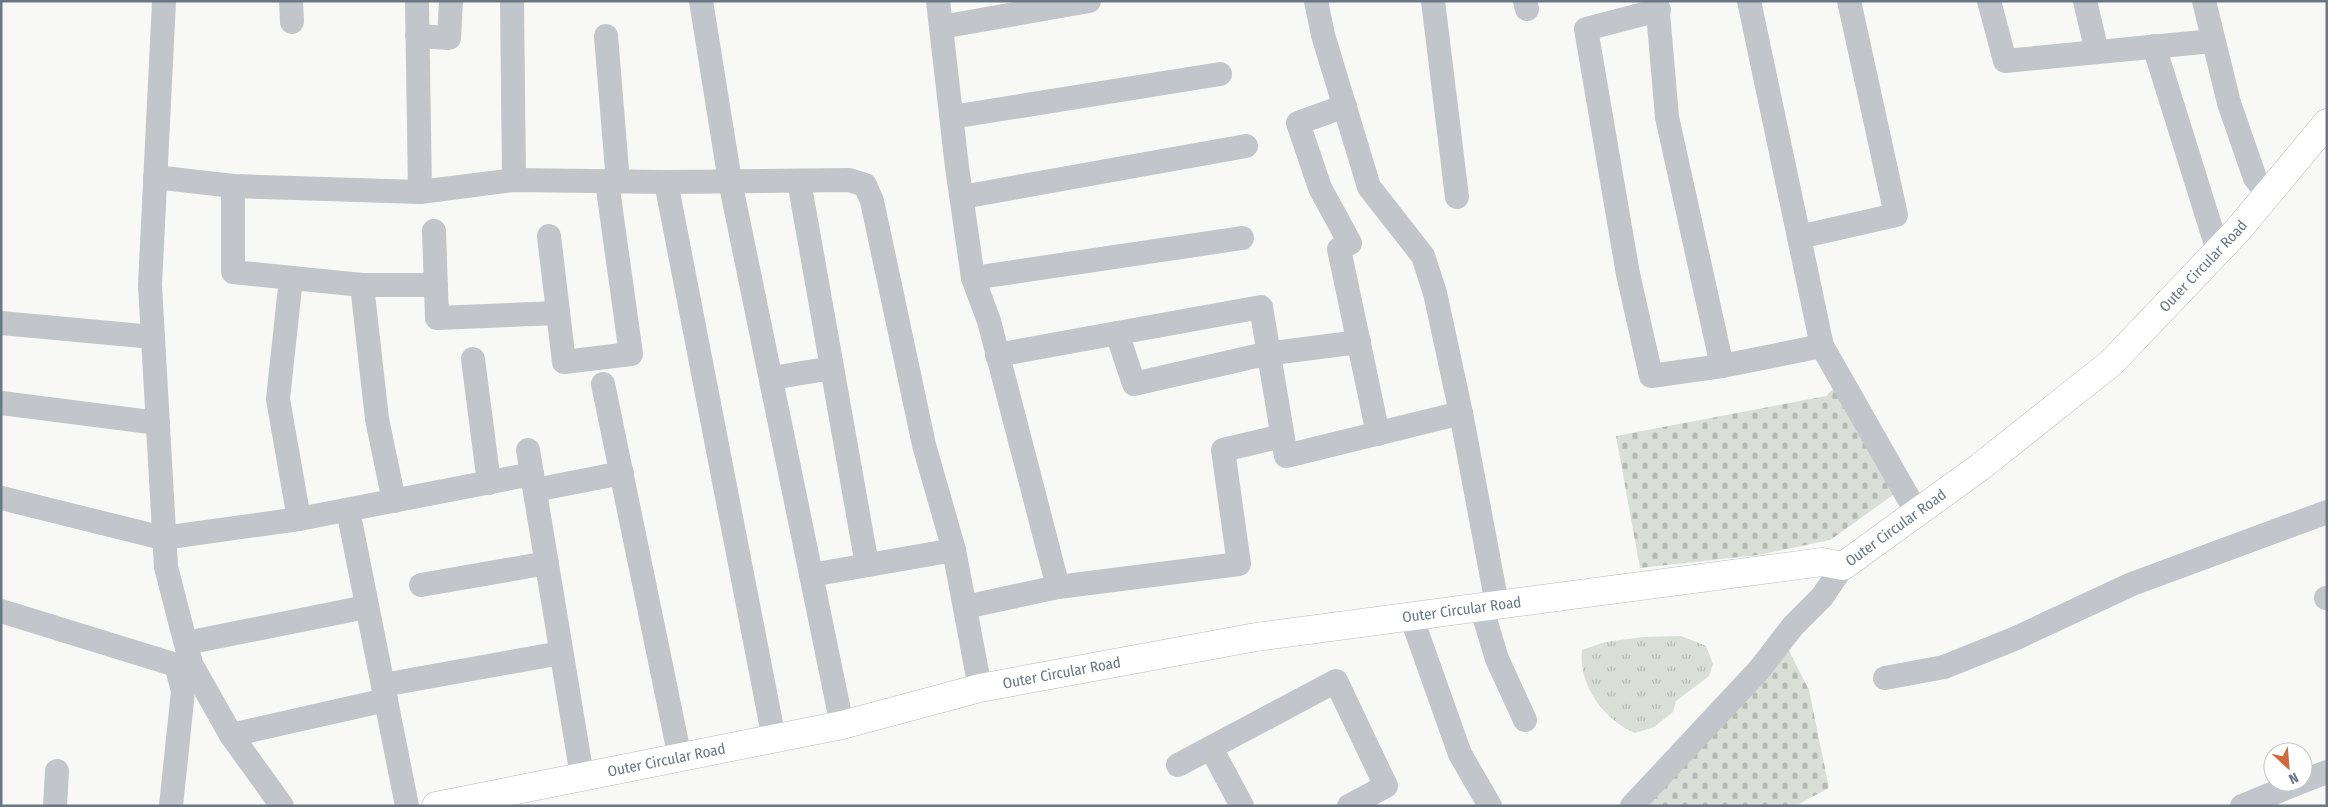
<svg xmlns="http://www.w3.org/2000/svg" width="2328" height="807" font-family="'Fira Sans Condensed',sans-serif">
<style>
.grass{fill:url(#grass-tufts)}
.cemetery{fill:url(#cemetery-stones)}
.lines{fill:none;stroke-linecap:round;stroke-linejoin:round}
.major-casing{stroke:#b6b9bd;stroke-width:29}
.minor{stroke:#c2c5c9;stroke-width:24}
.major{stroke:#fff;stroke-width:28}
.labels{text-anchor:middle;stroke-width:5;stroke-linejoin:round;paint-order:stroke}
.street-label{font-size:15px;fill:#6a7784;stroke:#fff}
</style>
<defs>
<pattern id="grass-tufts" width="24" height="20" patternUnits="userSpaceOnUse" patternTransform="scale(1.25)"><rect width="24" height="20" fill="#d9ded7"/><path d="M3 7l-1-3M5 7V3M7 7l1-3M15 17l-1-3M17 17v-4M19 17l1-3" fill="none" stroke="#b4b9b4"/></pattern>
<pattern id="cemetery-stones" width="16" height="16" patternUnits="userSpaceOnUse" patternTransform="scale(1.25)"><rect width="16" height="16" fill="#d9ded7"/><path d="M2 7V4a2 2 0 0 1 4 0v3zM10 15v-3a2 2 0 0 1 4 0v3z" fill="#b4b9b4"/></pattern>
</defs>
<rect width="100%" height="100%" fill="#f8f8f6"/>
<path class="grass" d="M1681 636 1706 646 1713 664 1709 676 1676 701 1673 712 1654 727 1635 733C1604 720 1578 685 1582 650L1605 642 1643 637Z"/>
<g class="cemetery">
<path d="M1841 381 1900 490 1830 540 1758 555 1640 568 1616 436 1826 396Z"/>
<path d="M1788 649 1809 690 1829 788 1795 806H1644Z"/>
</g>
<g class="lines">
<g class="major-casing">
<g id="major">
<path id="s1" d="M436 806 842 725 980 688 1256 637 1822 562 1843 566 1980 467 2111 363 2237 231 2327 123"/>
</g>
</g>
<g class="minor">
<path d="M164 1 150 285 166 567 191 664 231 735 282 806"/>
<path d="M291 1 292 22"/>
<path d="M417 1 420 192"/>
<path d="M512 1 514 180"/>
<path d="M701 1 730 181 842 725"/>
<path d="M938 1 957 167 973 278 989 321 1058 587"/>
<path d="M1316 1 1323 35 1369 187 1423 256 1435 293 1461 413"/>
<path d="M1433 1 1457 197"/>
<path d="M1525 1 1527 9"/>
<path d="M1657 1 1667 117 1722 366"/>
<path d="M1749 1 1822 346 1917 513"/>
<path d="M1989 1 2005 61 2213 41"/>
<path d="M2085 1 2097 52"/>
<path d="M2204 1 2229 103 2255 178 2268 194"/>
<path d="M1659 10 1586 29 1628 274 1651 376 1722 366 1822 346"/>
<path d="M941 27 1089 1"/>
<path d="M417 36 449 38 451 1"/>
<path d="M606 36 618 182"/>
<path d="M2154 46 2218 251"/>
<path d="M1345 106 1298 123 1320 188 1350 243 1339 249 1378 434"/>
<path d="M952 117 1220 74"/>
<path d="M155 177 233 186 420 192 514 180 666 182 849 180 865 185 872 201 924 445 954 550 980 688"/>
<path d="M799 181 867 565"/>
<path d="M666 182 774 739"/>
<path d="M233 186V272L362 285H436"/>
<path d="M962 197 1246 146"/>
<path d="M434 231 437 318 558 313"/>
<path d="M549 236 564 362 631 354 607 182"/>
<path d="M1799 237 1896 215 1849 1"/>
<path d="M291 278 278 399 299 519"/>
<path d="M973 278 1242 238"/>
<path d="M362 285 377 419 394 501"/>
<path d="M1 323 153 337"/>
<path d="M1117 333 1134 384 1265 354 1359 342"/>
<path d="M997 355 1261 307 1286 456 1461 413 1497 604"/>
<path d="M473 359 489 483"/>
<path d="M772 378 832 368"/>
<path d="M603 384 680 758"/>
<path d="M1 403 158 423"/>
<path d="M528 450 582 776"/>
<path d="M535 490 622 473"/>
<path d="M1 498 163 538 299 519 532 474"/>
<path d="M348 510 407 806"/>
<path d="M811 575 954 550"/>
<path d="M421 585 547 563"/>
<path d="M2326 598H2327"/>
<path d="M1481 606 1497 659 1525 720"/>
<path d="M965 607 1058 587 1239 564 1223 450 1282 436"/>
<path d="M1 611 176 665 190 660"/>
<path d="M1411 616 1460 754 1490 806"/>
<path d="M186 643 366 607"/>
<path d="M1885 678 1944 667 2014 639 2132 584 2327 512"/>
<path d="M383 685 561 653"/>
<path d="M231 735 386 700"/>
<path d="M1211 748 1242 806"/>
<path d="M1178 765 1336 681 1386 786 1349 806"/>
<path d="M2303 781 2327 772"/>
<path d="M55 806 57 771"/>
<path d="M171 806 183 691 176 665"/>
<path d="M1632 806 1759 670 1793 626 1822 597 1843 566"/>
<path d="M2242 806 2301 782"/>
</g>
<use href="#major" class="major"/>
</g>
<g class="labels">
<g class="street-label">
<text dy="5" stroke="none"><textPath href="#s1" startOffset="1900">Outer Circular Road</textPath></text>
<text dy="5" stroke="none"><textPath href="#s1" startOffset="1495">Outer Circular Road</textPath></text>
<text dy="5" stroke="none"><textPath href="#s1" startOffset="1045">Outer Circular Road</textPath></text>
<text dy="5" stroke="none"><textPath href="#s1" startOffset="640">Outer Circular Road</textPath></text>
<text dy="5" stroke="none"><textPath href="#s1" startOffset="235">Outer Circular Road</textPath></text>
</g>
</g>
<rect width="2328" height="807" fill="none" stroke="#6a7784" stroke-width="5"/>
<g transform="translate(2288 767) rotate(154)"><circle r="24" fill="#ffffff" stroke="#c3c9ce"/>
<path d="M0-4L9 19L0 12L-9 19Z" fill="#d2693b"/>
<text y="-8" font-size="14" font-weight="bold" text-anchor="middle" fill="#6a7784">N</text>
</g>
</svg>
